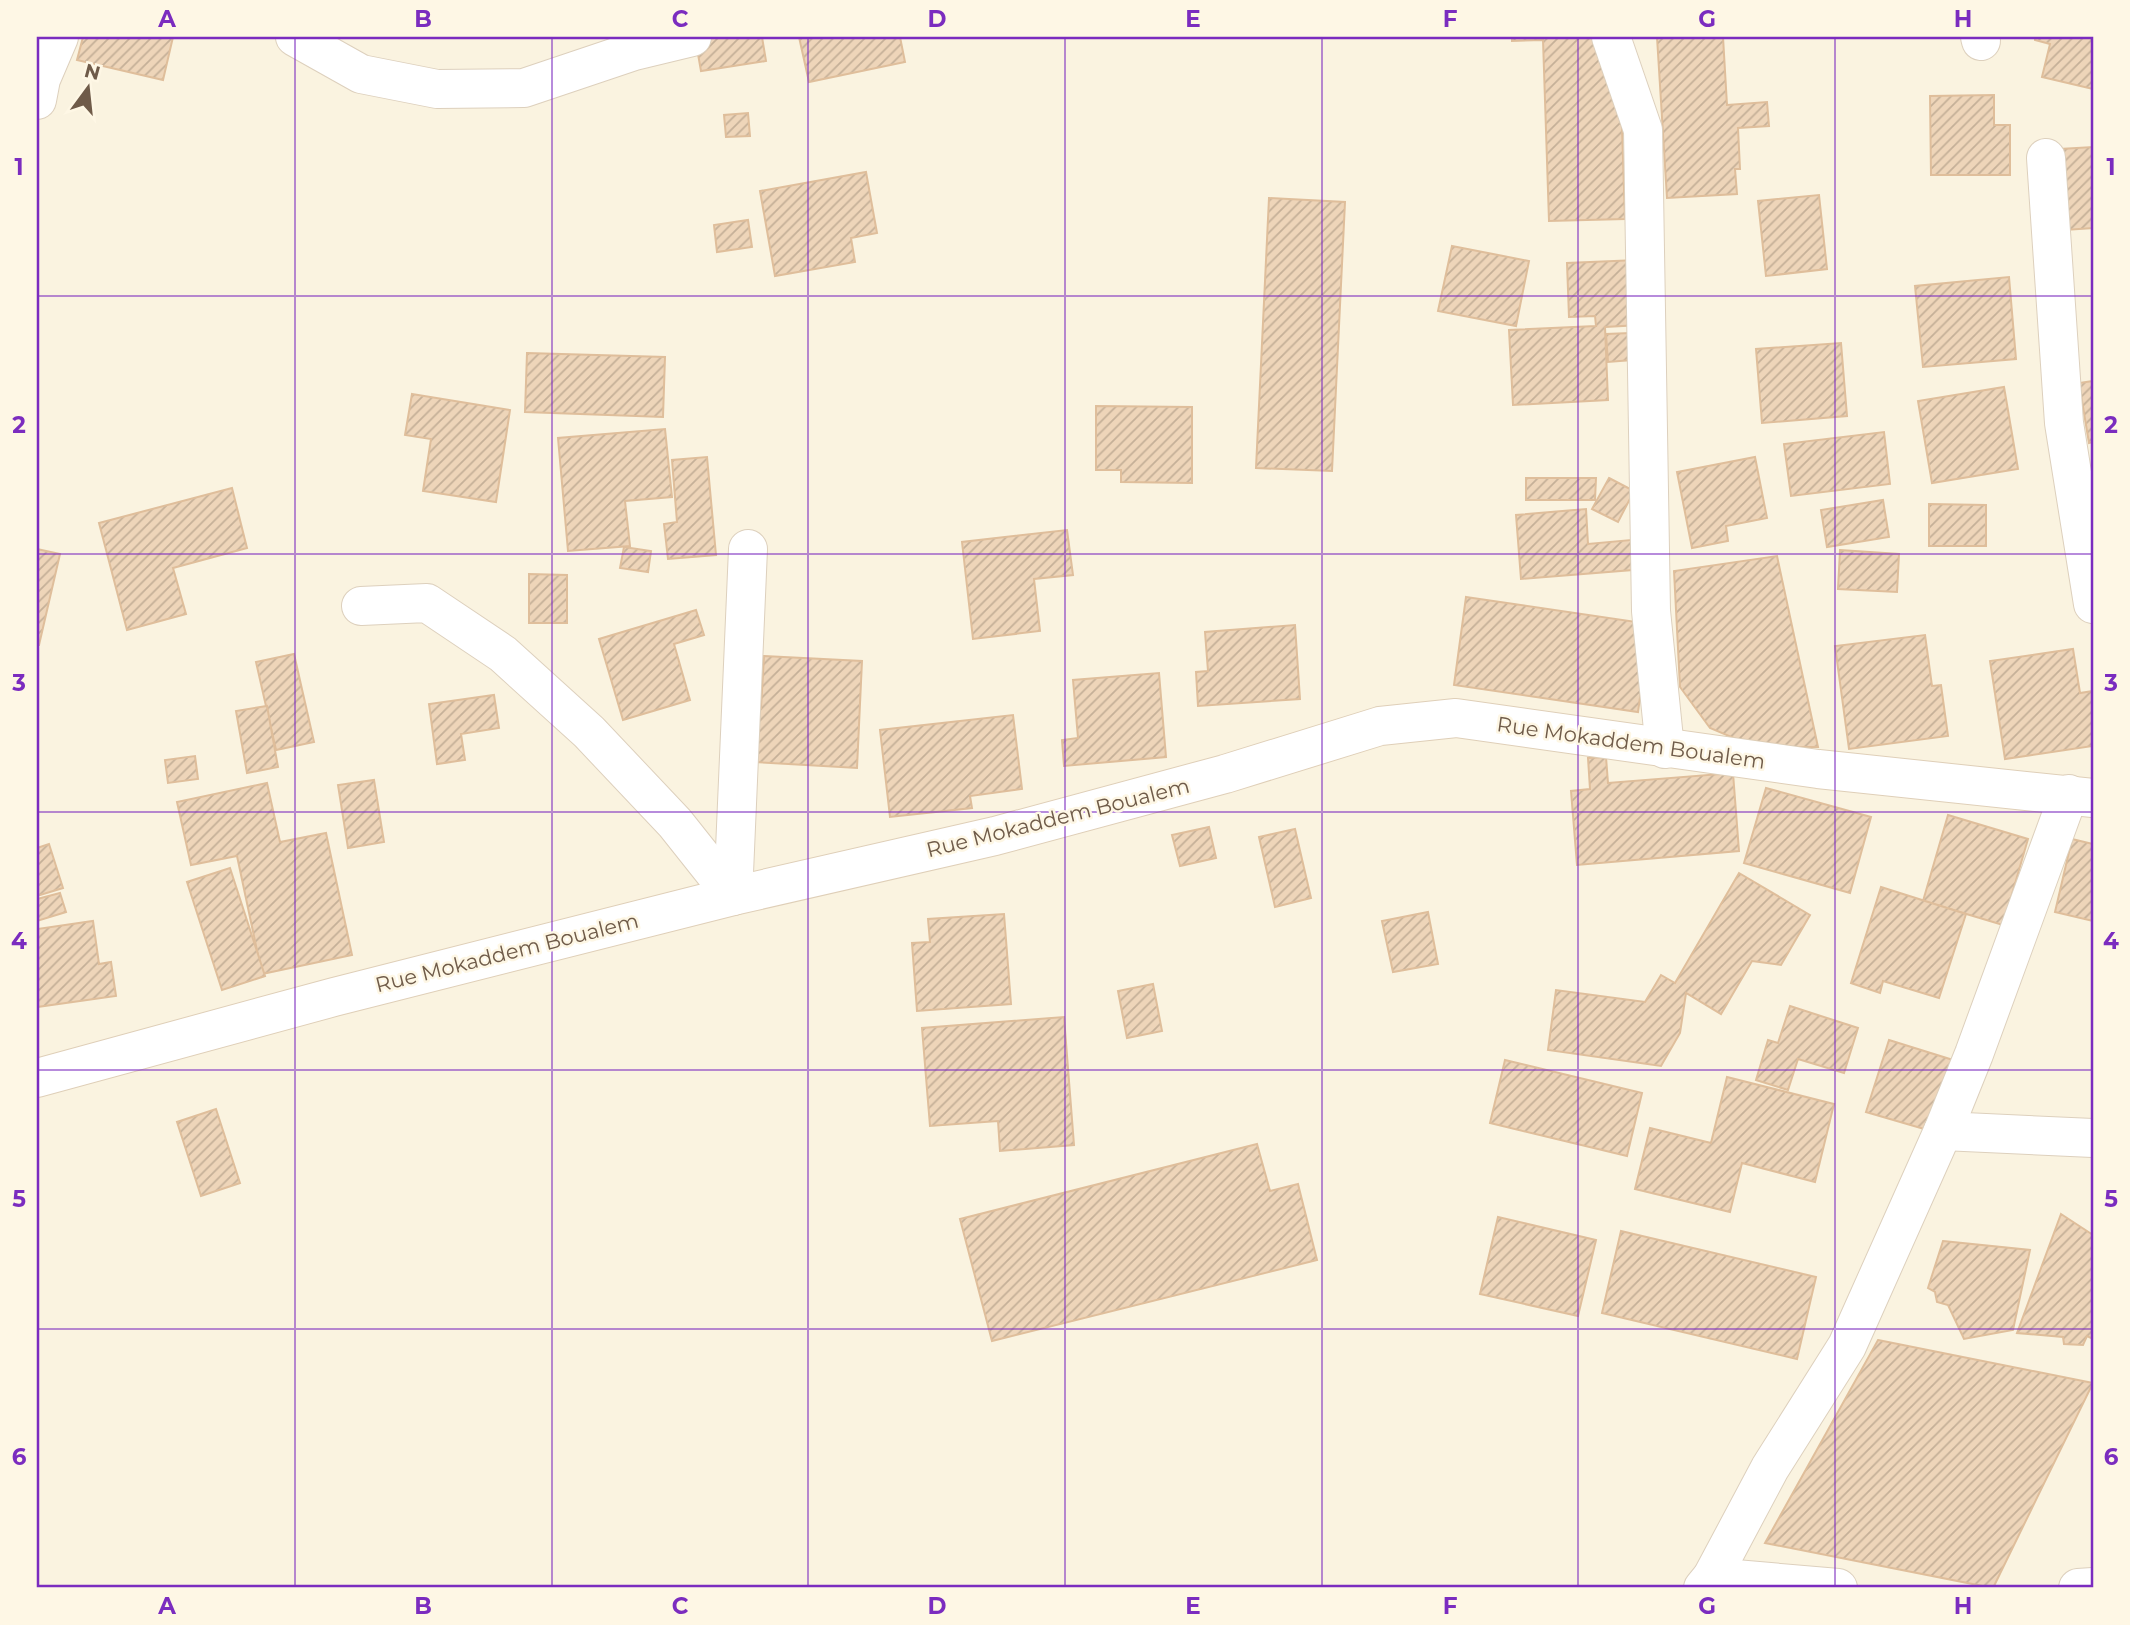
<svg xmlns="http://www.w3.org/2000/svg" width="2130" height="1625" font-family="Montserrat,sans-serif">
<style>
.building{fill:url(#building-hatch);stroke:#dfbe9b;stroke-width:2}
.lines{fill:none;stroke-linecap:round;stroke-linejoin:round}
.street-casing{stroke:#ddd0bd;stroke-width:40}
.secondary-casing{stroke:#dfcfb8;stroke-width:40}
.street{stroke:#fff;stroke-width:38}
.secondary{stroke:#fff;stroke-width:38}
.grid{fill:none;stroke:#7b2cbf;stroke-width:2;stroke-opacity:0.55}
.labels{text-anchor:middle;stroke-width:5;stroke-linejoin:round;paint-order:stroke}
.street-label{font-size:21px;fill:#6f5b49;stroke:#fef7e5}
.neatline{fill:none;stroke:#7b2cbf;stroke-width:2.5}
.grid-label{font-size:23px;text-anchor:middle;font-weight:bold;fill:#7b2cbf}
</style>
<defs>
<pattern id="building-hatch" width="6" height="6" patternUnits="userSpaceOnUse" patternTransform="scale(1.75)"><rect width="6" height="6" fill="#eed5b9"/><path d="M-1 1l2-2M0 6l6-6M5 7l2-2" fill="none" stroke="#c5b098"/></pattern>
</defs>
<rect width="100%" height="100%" fill="#faf3e0"/>
<g class="building">
<path d="M83 37H173L163 80 77 60Z"/>
<path d="M695 37H762L766 61 701 71Z"/>
<path d="M799 37H900L905 62 809 82Z"/>
<path d="M1512 37H1619L1625 219 1549 221 1543 40 1512 41Z"/>
<path d="M1657 37H1723L1727 105 1767 102 1769 126 1738 128 1740 169H1735L1737 194 1667 198Z"/>
<path d="M2035 37H2093V89L2042 77 2050 44 2035 40Z"/>
<path d="M1994 95V125H2010V175H1931L1930 96Z"/>
<path d="M748 113 750 136 726 137 724 115Z"/>
<path d="M2093 147V228L2065 230 2060 149Z"/>
<path d="M866 172 877 233 851 238 855 262 775 276 760 191Z"/>
<path d="M1819 195 1827 269 1766 276 1758 201Z"/>
<path d="M1269 198 1345 202 1332 471 1256 468Z"/>
<path d="M748 220 752 247 717 252 714 225Z"/>
<path d="M1452 246 1529 261 1516 326 1438 311Z"/>
<path d="M1637 260 1640 325 1605 327 1608 400 1513 405 1509 330 1596 326 1595 316 1569 317 1567 263Z"/>
<path d="M2009 277 2016 359 1923 367 1915 286Z"/>
<path d="M1630 333 1632 360 1608 362 1606 334Z"/>
<path d="M1841 343 1847 416 1762 423 1756 349Z"/>
<path d="M527 353 665 357 663 417 525 412Z"/>
<path d="M2093 381V442L2089 443 2079 383Z"/>
<path d="M2004 387 2018 469 1932 483 1918 401Z"/>
<path d="M412 394 510 410 496 502 423 491 431 439 405 435Z"/>
<path d="M1096 406 1192 407V483L1121 482V470H1096Z"/>
<path d="M665 429 672 497 625 501 630 546 568 551 558 438Z"/>
<path d="M1884 432 1890 484 1791 496 1784 444Z"/>
<path d="M707 457 716 555 668 559 664 524 677 522 672 460Z"/>
<path d="M1755 457 1767 518 1726 526 1728 541 1692 548 1677 472Z"/>
<path d="M1526 478H1596L1595 500H1526Z"/>
<path d="M1609 478 1634 491 1618 522 1592 509Z"/>
<path d="M232 488 247 548 173 568 186 614 127 630 99 523Z"/>
<path d="M1883 500 1889 537 1827 547 1821 510Z"/>
<path d="M1929 504 1986 505V546H1929Z"/>
<path d="M1586 509 1588 544 1642 539 1645 569 1521 579 1516 515Z"/>
<path d="M1067 530 1073 575 1034 579 1040 631 973 639 962 542Z"/>
<path d="M624 547 651 551 648 572 620 568Z"/>
<path d="M37 549 60 554 39 645H37Z"/>
<path d="M1840 550 1899 554 1897 592 1838 589Z"/>
<path d="M1777 556 1818 747H1755L1710 728 1680 687 1674 571Z"/>
<path d="M529 574 567 575V623H529Z"/>
<path d="M1466 597 1650 624 1638 712 1454 685Z"/>
<path d="M696 610 704 635 674 644 690 700 623 720 599 639Z"/>
<path d="M1295 625 1300 699 1198 706 1196 672 1208 671 1205 632Z"/>
<path d="M1925 635 1932 686 1941 685 1948 736 1849 749 1835 646Z"/>
<path d="M2073 649 2080 693 2093 691V746L2005 759 1990 661Z"/>
<path d="M294 654 314 742 276 750 256 662Z"/>
<path d="M764 656 862 661 857 768 754 762 757 707 761 708Z"/>
<path d="M1159 673 1166 757 1064 766 1062 740 1078 738 1073 680Z"/>
<path d="M494 695 499 728 461 734 465 760 437 764 429 704Z"/>
<path d="M267 706 278 767 247 773 236 711Z"/>
<path d="M1013 715 1022 789 970 796 972 808 890 817 880 730Z"/>
<path d="M195 756 198 779 168 783 165 760Z"/>
<path d="M1606 757 1608 783 1733 773 1739 851 1577 865 1571 791 1590 789 1588 758Z"/>
<path d="M374 780 384 842 348 848 338 785Z"/>
<path d="M267 783 280 842 326 833 352 955 262 974 237 856 191 865 177 802Z"/>
<path d="M1766 788 1871 817 1850 893 1744 863Z"/>
<path d="M1948 815 2028 839 2003 925 1923 901Z"/>
<path d="M1209 827 1216 858 1180 866 1172 835Z"/>
<path d="M1295 829 1311 898 1275 907 1259 837Z"/>
<path d="M2072 839 2093 844V921L2055 912Z"/>
<path d="M49 844 63 888 37 896V848Z"/>
<path d="M230 868 265 976 222 990 187 882Z"/>
<path d="M1739 873 1810 915 1781 965 1752 961 1721 1014 1686 993 1680 1033 1661 1066 1548 1050 1556 990 1645 1002 1661 975 1675 983Z"/>
<path d="M1881 887 1966 914 1939 998 1883 981 1880 993 1851 983Z"/>
<path d="M60 893 66 912 37 921V899Z"/>
<path d="M1428 912 1438 964 1393 972 1382 921Z"/>
<path d="M1004 914 1011 1004 917 1011 912 943 930 942 928 919Z"/>
<path d="M93 921 99 964 111 962 116 996 37 1007V929Z"/>
<path d="M1153 984 1162 1031 1127 1038 1118 991Z"/>
<path d="M1790 1006 1858 1028 1844 1073 1798 1059 1788 1090 1756 1080 1768 1040 1778 1043Z"/>
<path d="M1064 1017 1074 1145 1000 1151 998 1121 930 1126 922 1028Z"/>
<path d="M1889 1040 1953 1060 1931 1131 1866 1112Z"/>
<path d="M1505 1060 1642 1093 1627 1156 1490 1123Z"/>
<path d="M1727 1077 1834 1104 1815 1182 1742 1163 1730 1212 1635 1189 1650 1128 1711 1143Z"/>
<path d="M216 1109 240 1183 201 1196 177 1122Z"/>
<path d="M1257 1144 1270 1191 1298 1184 1317 1260 992 1341 960 1219Z"/>
<path d="M2061 1214 2093 1235V1339L2087 1336 2083 1345 2064 1344 2063 1337 2017 1333Z"/>
<path d="M1498 1217 1596 1240 1578 1316 1480 1294Z"/>
<path d="M1621 1231 1816 1277 1797 1359 1602 1313Z"/>
<path d="M1943 1241 2030 1250 2013 1330 1964 1339 1948 1305 1937 1302 1935 1292 1928 1288Z"/>
<path d="M1878 1340 2093 1383 1993 1588 1765 1543Z"/>
</g>
<g class="lines">
<g class="street-casing">
<g id="street">
<path d="M295 37 361 74 437 89 524 88 634 51 692 37"/>
<path d="M1611 37 1643 130 1651 611 1665 749"/>
<path d="M1980 37 1981 41"/>
<path d="M37 100 41 79 59 37"/>
<path d="M2046 158 2064 423 2093 604"/>
<path d="M361 606 427 603 503 654 589 732 675 823 733 896"/>
<path d="M733 896 748 549"/>
<path d="M1943 1131 2093 1138"/>
<path d="M1712 1577 1838 1588"/>
<path d="M1703 1588 1712 1577 1770 1468 1847 1346 1943 1131 1974 1054 2069 794"/>
<path d="M2078 1588 2093 1587"/>
</g>
</g>
<g class="secondary-casing">
<path id="secondary" d="M37 1078 334 997 733 896 995 836 1225 774 1380 726 1456 718 1818 769 2093 798"/>
</g>
<use href="#street" class="street"/>
<use href="#secondary" class="secondary"/>
</g>
<path class="grid" d="M295 37V1588M552 37V1588M808 37V1588M1065 37V1588M1322 37V1588M1578 37V1588M1835 37V1588M37 296H2093M37 554H2093M37 812H2093M37 1070H2093M37 1329H2093"/>
<g class="labels">
<g class="street-label">
<text transform="translate(1631 743) rotate(8)" y="7">Rue Mokaddem Boualem</text>
<text transform="translate(1058 818) rotate(-14)" y="7">Rue Mokaddem Boualem</text>
<text transform="translate(507 953) rotate(-14)" y="7">Rue Mokaddem Boualem</text>
</g>
</g>
<rect width="2130" height="1625" fill="none" stroke="#fef7e5" stroke-width="77"/>
<g transform="translate(88 88) rotate(15)" stroke="#fef7e5" stroke-width="5" paint-order="stroke">
<path d="M0-5L12 26L0 18L-12 26Z" fill="#6f5b49"/>
<text y="-10" font-size="19" font-weight="bold" text-anchor="middle" fill="#6f5b49">N</text>
</g>
<rect x="38" y="38" width="2054" height="1548" class="neatline"/>
<g class="grid-label">
<text x="167" y="27">A</text>
<text x="423" y="27">B</text>
<text x="680" y="27">C</text>
<text x="937" y="27">D</text>
<text x="1193" y="27">E</text>
<text x="1450" y="27">F</text>
<text x="1707" y="27">G</text>
<text x="1963" y="27">H</text>
<text x="19" y="175">1</text>
<text x="2111" y="175">1</text>
<text x="19" y="433">2</text>
<text x="2111" y="433">2</text>
<text x="19" y="691">3</text>
<text x="2111" y="691">3</text>
<text x="19" y="949">4</text>
<text x="2111" y="949">4</text>
<text x="19" y="1207">5</text>
<text x="2111" y="1207">5</text>
<text x="19" y="1465">6</text>
<text x="2111" y="1465">6</text>
<text x="167" y="1614">A</text>
<text x="423" y="1614">B</text>
<text x="680" y="1614">C</text>
<text x="937" y="1614">D</text>
<text x="1193" y="1614">E</text>
<text x="1450" y="1614">F</text>
<text x="1707" y="1614">G</text>
<text x="1963" y="1614">H</text>
</g>
</svg>
